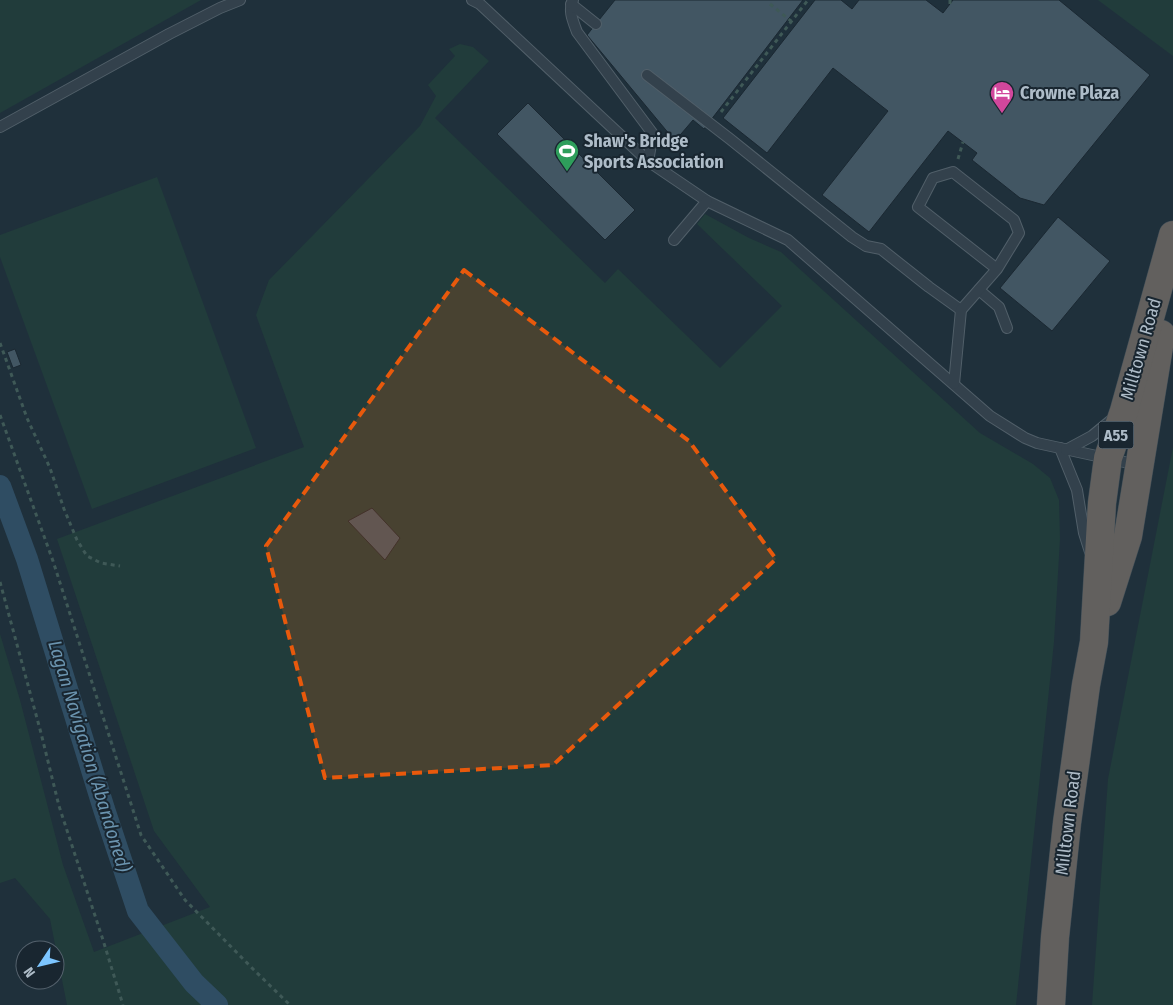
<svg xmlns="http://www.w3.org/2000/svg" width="1173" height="1005" font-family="'Fira Sans Condensed',sans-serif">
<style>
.green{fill:#213c3b}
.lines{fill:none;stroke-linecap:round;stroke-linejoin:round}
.canal{stroke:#2f4d63;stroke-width:22}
.building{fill:#425663;stroke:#1b2832}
.service-casing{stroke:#515f69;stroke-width:12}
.trunk-casing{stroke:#3e4c56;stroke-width:29}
.path{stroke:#3f5957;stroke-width:3;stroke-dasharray:4 4;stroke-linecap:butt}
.service{stroke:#33414c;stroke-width:10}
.trunk{stroke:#62605e;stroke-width:28}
.marked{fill:#e8590c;fill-opacity:0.2;stroke:#e8590c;stroke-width:4;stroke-dasharray:10 6;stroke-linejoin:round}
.labels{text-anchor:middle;stroke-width:4;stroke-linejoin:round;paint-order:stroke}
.shield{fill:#192630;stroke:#818f9a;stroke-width:1}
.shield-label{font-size:16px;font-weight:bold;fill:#aebcc8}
.poi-label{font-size:18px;font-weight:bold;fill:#aebcc8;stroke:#192630;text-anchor:start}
.street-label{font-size:18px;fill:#aebcc8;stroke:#192630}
.water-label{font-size:19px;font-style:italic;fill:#6b94af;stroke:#192630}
</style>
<rect width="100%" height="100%" fill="#1f303b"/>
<g class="green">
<path d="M0 0H201L0 113Z"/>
<path d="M1098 0H1173V56Z"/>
<path d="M460 44 473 47 489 61 435 118 605 283 618 269 720 368 782 306 697 224 705 214 749 238 781 252 980 433 1033 464 1050 478 1059 500 1060 539 1054 642 1016 1005H67L50 919 15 878 0 883V634L20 700 63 865 94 952 210 907 154 831 57 539 304 447 256 315 269 280 420 126 436 96 428 85 455 56 449 49Z"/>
<path d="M157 177 256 448 92 509 0 257V235Z"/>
<path d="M1173 447V1005H1092L1108 779Z"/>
</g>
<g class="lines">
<path class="canal" d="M0 486 27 559 104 809 138 911 194 983 217 1005"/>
</g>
<g class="building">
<path d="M615 0H803L704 129 693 120 675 141 587 35Z"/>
<path d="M815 0H841L852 9 859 0H926L943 13 953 0H1059L1150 75 1044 205 1020 198 972 160 977 153 948 131 869 232 822 195 888 111 833 68 767 153 723 118Z"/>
<path d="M528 103 635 210 605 240 497 134Z"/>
<path d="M1058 217 1110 261 1052 331 1000 288Z"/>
<path d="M15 349 21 365 13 368 7 352Z"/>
<path d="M372 508 400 538 385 560 348 521Z"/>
</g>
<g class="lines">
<g class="service-casing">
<g id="service">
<path d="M472 0 480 4 648 161 707 201 788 240 990 416 1025 438 1037 443 1138 465"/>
<path d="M573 0C568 11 573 21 577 32L653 134 648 161"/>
<path d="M571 4 596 24"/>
<path d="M647 75 730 139 852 237 866 246 881 249 929 287 961 310"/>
<path d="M0 127 169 34 220 8 240 0"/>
<path d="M674 240 707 201"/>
<path d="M979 290 999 307 1007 328"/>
<path d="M954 384 961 310 997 269 1019 233 1014 220 953 172 933 178 918 207 997 269"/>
<path d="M1060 448 1077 490 1084 533 1090 552"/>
<path d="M1066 450 1092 436 1115 417"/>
</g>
</g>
<g class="trunk-casing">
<g id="trunk">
<path d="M1107 602 1128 536 1161 334"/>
<path d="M1051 1005 1055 937 1067 823 1086 685 1094 642 1102 503 1108 458 1124 411 1173 235"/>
</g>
</g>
<g class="path">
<path d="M770 4 791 21"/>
<path d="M950 4V0"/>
<path d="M721 112 808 0"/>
<path d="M958 159 963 142"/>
<path d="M0 343 27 418 50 468 64 509 77 540 87 556 101 563 120 566"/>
<path d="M0 415 53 561 141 835 185 900 254 970 290 1005"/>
<path d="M0 582 41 733 59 806 103 940 123 1005"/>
</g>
<use href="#service" class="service"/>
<use href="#trunk" class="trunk"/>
</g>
<path class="marked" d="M464 270 689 441 776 559 553 765 325 778 266 546Z"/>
<defs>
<g id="hotel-pin" transform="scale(1.25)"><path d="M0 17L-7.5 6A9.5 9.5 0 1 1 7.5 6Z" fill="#d1479c" stroke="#192630"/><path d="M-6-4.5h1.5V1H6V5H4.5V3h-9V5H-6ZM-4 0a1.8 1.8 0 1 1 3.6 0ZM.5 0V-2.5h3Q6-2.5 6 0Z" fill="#fff"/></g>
<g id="stadium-pin" transform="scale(1.25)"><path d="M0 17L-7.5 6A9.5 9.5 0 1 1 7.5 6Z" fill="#2e9e5b" stroke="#192630"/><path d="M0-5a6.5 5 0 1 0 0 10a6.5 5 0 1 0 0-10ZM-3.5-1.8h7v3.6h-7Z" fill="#fff"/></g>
</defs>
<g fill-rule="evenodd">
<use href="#hotel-pin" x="1002" y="93"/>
<use href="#stadium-pin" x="567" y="151"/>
</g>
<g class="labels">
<rect class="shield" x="1098.5" y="421.5" width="35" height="27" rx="4"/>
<g class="shield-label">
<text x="1116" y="441">A55</text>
</g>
<g class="poi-label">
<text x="1020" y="99">Crowne Plaza</text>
<text x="584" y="147">Shaw's Bridge<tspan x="584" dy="21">Sports Association</tspan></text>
</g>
<g class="street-label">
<text transform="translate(1141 349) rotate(-74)" y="6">Milltown Road</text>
<text transform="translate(1068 823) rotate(-83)" y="6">Milltown Road</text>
</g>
<g class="water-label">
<text transform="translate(90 756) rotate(73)" y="7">Lagan Navigation (Abandoned)</text>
</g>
</g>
<g transform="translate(40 965) rotate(235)"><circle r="24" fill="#192630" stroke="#55626d"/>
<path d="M0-4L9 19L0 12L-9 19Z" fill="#7cc5ff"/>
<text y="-8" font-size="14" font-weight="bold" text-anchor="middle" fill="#aebcc8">N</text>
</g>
</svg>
